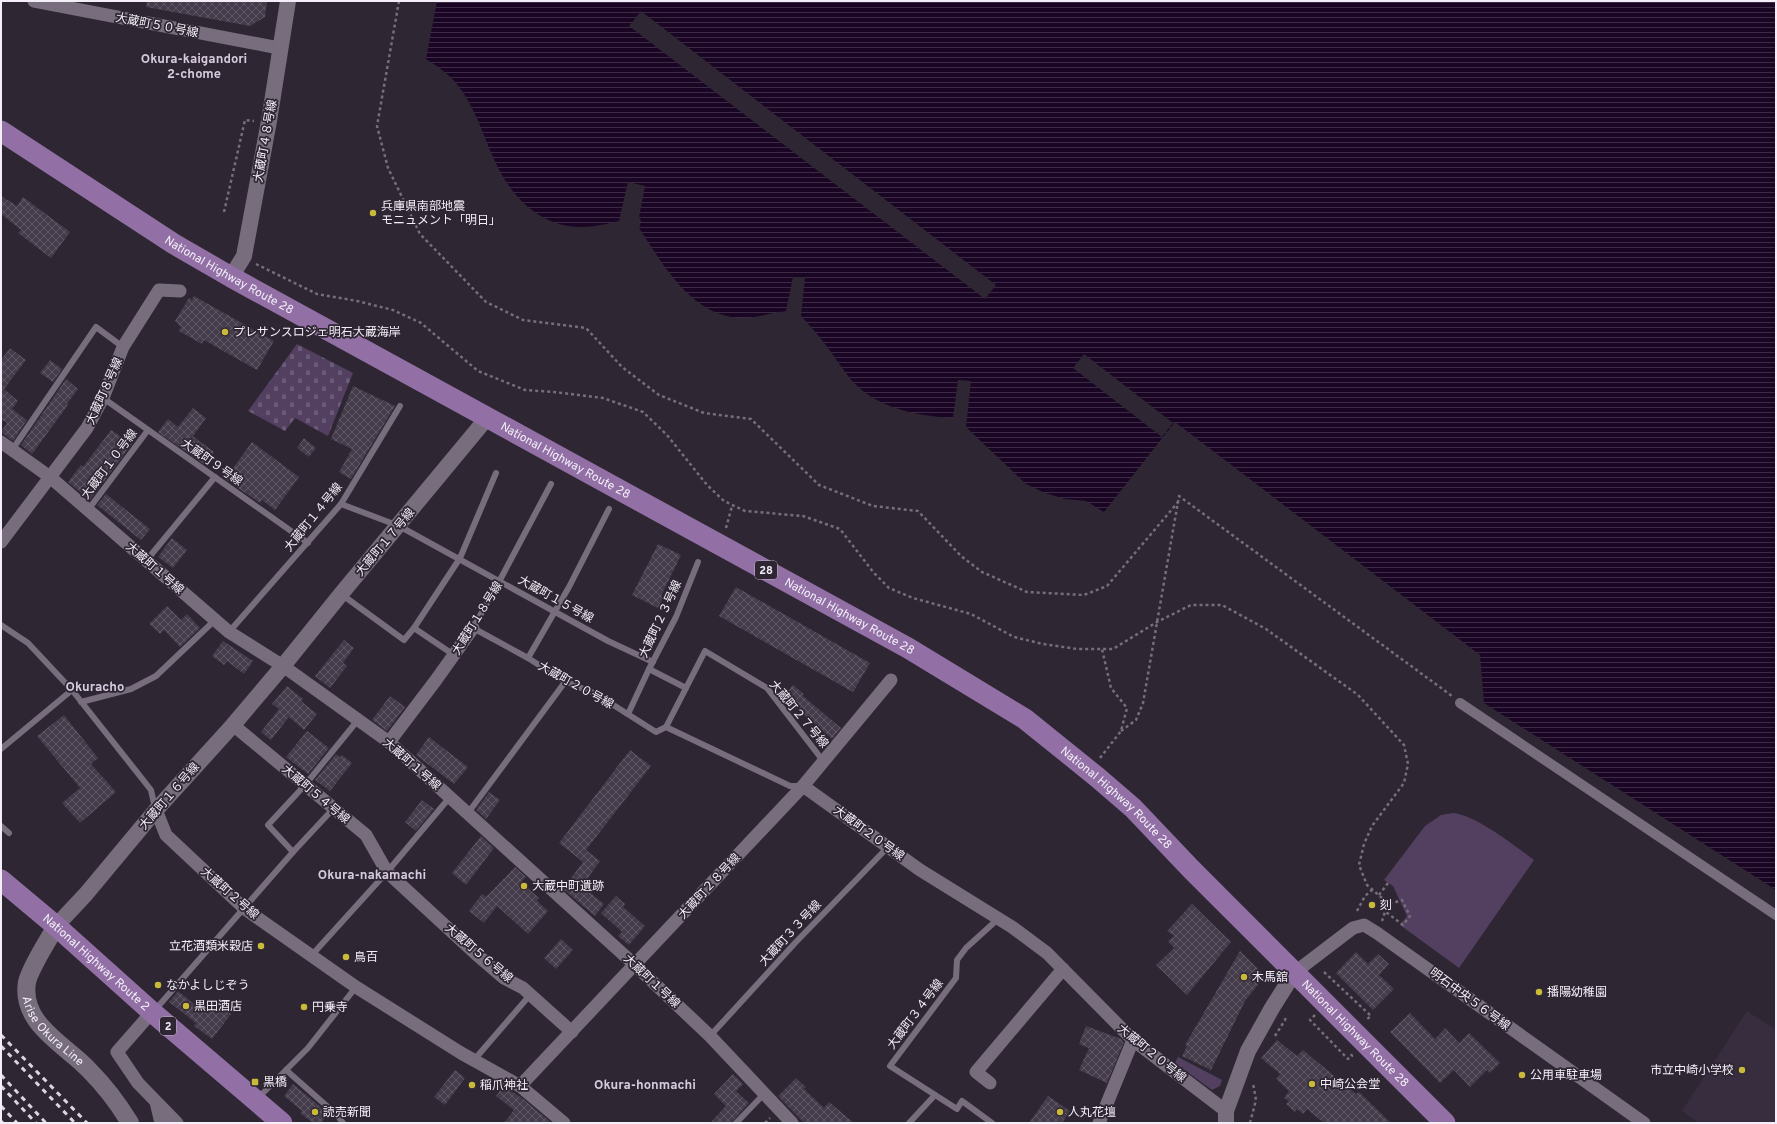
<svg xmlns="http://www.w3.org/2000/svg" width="1777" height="1124" font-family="Overpass,'Noto Sans JP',sans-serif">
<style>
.built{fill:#382c3f}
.cemetery{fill:url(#cemetery-stones)}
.green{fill:#533f60}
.water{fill:url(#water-rules)}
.pier{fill:#2e2633}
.building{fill:url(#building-cross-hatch)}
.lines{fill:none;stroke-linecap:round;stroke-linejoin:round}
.path{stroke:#756f7a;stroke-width:2.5;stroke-dasharray:3 3;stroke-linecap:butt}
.service{stroke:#776d7d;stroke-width:6}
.pedestrian{stroke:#776d7d;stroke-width:10}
.minor{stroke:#776d7d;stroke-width:13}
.tertiary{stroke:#776d7d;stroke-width:16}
.secondary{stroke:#776d7d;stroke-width:18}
.trunk{stroke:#9270a6;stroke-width:21}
.rail{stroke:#dbd5df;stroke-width:3;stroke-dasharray:5 5;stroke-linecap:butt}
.poi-dot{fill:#caba3a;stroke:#2e2633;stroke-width:1.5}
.labels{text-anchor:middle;stroke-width:3.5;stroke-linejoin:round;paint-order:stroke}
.shield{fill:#2e2633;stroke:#b8b2bc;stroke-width:1}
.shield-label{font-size:11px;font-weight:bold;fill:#f3eef7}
.street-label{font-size:12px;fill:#f3eef7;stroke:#2e2633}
.poi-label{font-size:12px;fill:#f3eef7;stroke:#2e2633;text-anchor:start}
.neighbourhood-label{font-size:13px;font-weight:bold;fill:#d6cbde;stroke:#2e2633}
</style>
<defs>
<pattern id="cemetery-stones" width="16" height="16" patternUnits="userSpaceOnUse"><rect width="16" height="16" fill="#533f60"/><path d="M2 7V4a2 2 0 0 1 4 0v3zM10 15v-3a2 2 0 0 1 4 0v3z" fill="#6c5b78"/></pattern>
<pattern id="water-rules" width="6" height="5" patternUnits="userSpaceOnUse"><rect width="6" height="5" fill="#1a0624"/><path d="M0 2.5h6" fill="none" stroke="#3c2b45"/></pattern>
<pattern id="building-cross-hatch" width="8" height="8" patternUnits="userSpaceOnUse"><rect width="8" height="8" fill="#453c4b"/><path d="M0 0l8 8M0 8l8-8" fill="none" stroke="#605866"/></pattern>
</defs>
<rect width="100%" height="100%" fill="#2e2633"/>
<path class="built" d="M1747 1011 1776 1030V1123H1699L1682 1111Z"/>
<path class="cemetery" d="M297 344 353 373 328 436 295 418 285 431 248 411Z"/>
<g class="green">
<path d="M1453 813C1476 815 1515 846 1534 860L1459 968 1400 925 1407 916 1393 886 1384 880 1425 826 1441 815Z"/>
<path d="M1178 1057 1222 1080 1220 1086 1212 1090 1175 1063Z"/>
</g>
<path class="water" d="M437 1H1776V890L1484 703 1480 655 1175 422 1104 512 1086 501 1065 499 1045 493 1026 484 966 427 971 381 958 380 953 418C918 416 880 409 854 383 842 370 833 353 821 339 815 331 808 324 801 316L805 277H793L786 311C770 313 754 319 738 318 690 314 662 263 639 228L641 221 639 217 645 186 628 182 619 221C607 224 593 227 580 227 537 226 509 194 493 157 483 135 476 111 462 91 453 77 440 68 426 59Z"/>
<g class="pier">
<path d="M641 11 996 285 985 299 629 26Z"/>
<path d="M1084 354 1173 423 1162 437 1073 368Z"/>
</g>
<g class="building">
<path d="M147 1H267L265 17 250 26 146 7Z"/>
<path d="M1 196 17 206 23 197 70 232 51 258 18 233 21 230 1 214Z"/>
<path d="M194 296 274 341 257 370 204 340 202 344 179 331 181 327 175 321 189 298 192 300Z"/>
<path d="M10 348 26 360 4 389 18 401 12 409 27 420 13 441 1 432 7 423 3 420 1 424V360Z"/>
<path d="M50 360 62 369 53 382 40 373Z"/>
<path d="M66 379 78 389 67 404 68 405 32 454 21 445Z"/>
<path d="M353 386 395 406 351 479 339 472 352 449 331 439Z"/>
<path d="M193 408 206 418 193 436 214 452 205 465 158 432 168 419 178 427Z"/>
<path d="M111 430 132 444 90 500 68 482 81 465 83 467Z"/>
<path d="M304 438 316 448 309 457 297 448Z"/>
<path d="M252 442 299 477 275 510 262 500 260 503 225 479Z"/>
<path d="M106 494 150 529 141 540 97 505Z"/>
<path d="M172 538 187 550 173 568 158 557Z"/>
<path d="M658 544 681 555 661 596 663 598 658 608 632 595Z"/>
<path d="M736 587 870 663 853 692 719 616Z"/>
<path d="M167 606 181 620 187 614 200 628 180 647 164 630 160 634 149 624Z"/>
<path d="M344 640 354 648 343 663 347 666 330 688 315 676Z"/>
<path d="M223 641 253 661 244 674 227 661 224 665 212 656Z"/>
<path d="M793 685 804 694 803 696 841 728 832 739 794 706 792 708 781 699Z"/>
<path d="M287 686 303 699 301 701 317 714 304 730 289 717 271 740 261 732 279 709 272 704Z"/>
<path d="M390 696 405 707 387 731 372 720Z"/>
<path d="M64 715 98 758 91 764 116 792 80 823 62 803 80 788 37 736Z"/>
<path d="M307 731 329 748 308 774 286 757Z"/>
<path d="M429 737 468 767 454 784 416 755Z"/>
<path d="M630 750 651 766 586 850 600 861 582 886 604 904 595 916 563 889 583 862 559 843Z"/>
<path d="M336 754 340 757 342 755 352 763 330 791 315 780Z"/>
<path d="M489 792 500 800 486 819 476 810Z"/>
<path d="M422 800 434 809 416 831 405 822Z"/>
<path d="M481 836 494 848 466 885 452 873Z"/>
<path d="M515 867 526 877 521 882 539 898 537 901 548 911 528 934 497 906 484 923 469 911 482 894 486 897Z"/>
<path d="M616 896 625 904 623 907 645 926 629 945 618 936 622 932 601 913Z"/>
<path d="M1192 904 1231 942 1187 995 1156 965 1174 948 1168 941 1174 936 1167 931Z"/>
<path d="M561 939 573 950 556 969 544 958Z"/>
<path d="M1240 951 1265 976 1245 1001 1211 1070 1182 1056 1187 1046 1185 1045Z"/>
<path d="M1356 952 1368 964 1378 954 1389 964 1379 975 1394 989 1373 1010 1336 973Z"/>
<path d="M178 991 204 1012 213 1000 231 1014 212 1039 194 1026 196 1023 169 1002Z"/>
<path d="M1410 1013 1435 1039 1445 1028 1459 1043 1469 1033 1500 1063 1490 1073 1487 1070 1470 1087 1454 1070 1440 1083 1390 1032Z"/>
<path d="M1086 1026 1121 1039 1124 1042 1107 1083 1079 1070 1089 1048 1079 1044Z"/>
<path d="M1277 1040 1297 1056 1303 1050 1356 1094 1359 1092 1391 1123H1324L1307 1109 1303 1114 1297 1109 1295 1112 1286 1104 1289 1101 1284 1098 1289 1091 1276 1079 1280 1074 1261 1058Z"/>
<path d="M455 1070 465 1078 445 1105 434 1097Z"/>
<path d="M733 1074 743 1084 736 1091 749 1103 731 1123H710L726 1106 714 1094Z"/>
<path d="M796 1078 806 1087 804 1089 824 1108 829 1102 854 1123H804L778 1096Z"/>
<path d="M293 1084 329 1114 321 1123H313L300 1113 302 1111 284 1096Z"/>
<path d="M504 1086 523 1099 552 1123H504L514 1110 496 1096Z"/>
<path d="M1048 1096 1070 1111 1062 1123H1029Z"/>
</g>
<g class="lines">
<g class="path">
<path d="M399 1 377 126 388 168 420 234 486 302 523 320 586 328 622 367 659 395 704 413 751 419 819 485 873 506 918 511 961 556 982 572 1027 592 1084 595 1107 586 1179 501"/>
<path d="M224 212 245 120 254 121"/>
<path d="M256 264 317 294 357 301 393 310 421 323 478 371 525 390 554 392 603 398 643 412 667 435 707 485 724 501 745 511 803 516 840 529 874 573 889 588 913 598 971 614 1014 637 1043 644 1077 649H1113L1157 622 1191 605H1222L1266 629 1358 695 1404 745 1408 764 1404 783 1372 826 1364 844 1359 865 1367 885 1382 898 1385 912 1382 921"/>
<path d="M726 528 732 506"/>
<path d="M1121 731 1136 720 1143 703 1179 496 1452 696"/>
<path d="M1100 758 1121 731 1127 708 1111 688 1102 649"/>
<path d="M1379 895 1388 883"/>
<path d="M1384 906 1402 900 1410 916 1403 925 1386 912"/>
<path d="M1357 911 1365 896 1372 890"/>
<path d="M1324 972 1371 1016 1366 1020"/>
<path d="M1315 1015 1310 1020 1348 1059 1352 1056 1351 1054"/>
<path d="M1275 1036 1285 1020 1286 1016"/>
<path d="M765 1123 770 1118"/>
<path d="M1250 1123 1256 1100 1253 1083"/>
</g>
<g class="service">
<path d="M103 398 308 543"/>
<path d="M12 450 96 327 123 347"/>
<path d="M551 484 500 580 473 628 528 658 564 681 596 694 656 732 666 727 790 786H802"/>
<path d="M341 504 399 526 608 641 653 662"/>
<path d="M88 510 148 430"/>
<path d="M146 561 215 477"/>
<path d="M341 594 404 640 414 628 460 558 496 473"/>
<path d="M1 625 28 643 72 690 151 790 155 808"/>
<path d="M414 628 454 655"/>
<path d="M229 632 341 504 400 406"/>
<path d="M528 658 569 587 609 509"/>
<path d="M686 688 649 669 676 617 698 562"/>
<path d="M81 702 131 689 156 676 215 620"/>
<path d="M628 714 649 669"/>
<path d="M666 727 705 651 767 688 824 762"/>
<path d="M1 749 72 690"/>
<path d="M468 813 565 682"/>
<path d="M1 826 9 833"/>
<path d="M293 852 333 809"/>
<path d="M311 956 387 872 450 797"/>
<path d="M155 1010 293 852 268 825 305 785 358 720"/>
<path d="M710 1036 795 943 888 847"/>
<path d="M474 1060 530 995"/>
<path d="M286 1070 337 1115 343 1123"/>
<path d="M258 1098 308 1048 356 987"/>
<path d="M736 1123 764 1094"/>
<path d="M909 1123 935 1095"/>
<path d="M992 1123 962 1101 957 1109 890 1066 956 978 957 960 966 948 998 919"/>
</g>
<path class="pedestrian" d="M1460 703 1776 915"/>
<g class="minor">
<path d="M34 1 279 48"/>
<path d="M1 442 50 477 229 632 283 666 389 742 635 965 710 1036 792 1123"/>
<path d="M1 542 87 428 103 398 123 347 159 290 180 291"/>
<path d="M233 725 366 835 387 872 476 954 504 978 523 988 572 1032"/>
<path d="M389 742 436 680 473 628"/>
<path d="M803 786 920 870 1012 927 1047 953 1133 1040 1226 1111"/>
<path d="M156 810 166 835 245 909 356 987 461 1053 520 1086 564 1123"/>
<path d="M1294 973 1353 928 1364 925 1377 933 1644 1123"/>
<path d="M152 1012 117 1052 138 1083 177 1123"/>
<path d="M990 1083 976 1072 1063 969"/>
<path d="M520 1086 803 786 891 680"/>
<path d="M156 1102 161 1123"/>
<path d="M1099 1123 1133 1040"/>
</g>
<g class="tertiary">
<path d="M231 277 244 256 269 121 288 1"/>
<path d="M56 926 86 894 156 810 233 725 283 666 341 594 487 418"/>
<path d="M1226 1123V1111L1248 1051 1272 1008 1294 973"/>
</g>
<path class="secondary" id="s1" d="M56 926C48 941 31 966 27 982 20 1024 66 1045 89 1070 106 1087 118 1103 130 1123"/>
<g class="trunk">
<path id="s2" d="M1 131 174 244 231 277 908 648 1025 719 1097 777 1133 808 1191 869 1445 1123"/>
<path id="s3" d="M1 880 56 926 152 1012 282 1123"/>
</g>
<g class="rail">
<path d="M1 1035 87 1123"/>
<path d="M1 1046 75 1123"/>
<path d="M1 1075 46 1123"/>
<path d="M1 1086 36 1123"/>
<path d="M1 1106 17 1123"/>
<path d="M1 1121 3 1123"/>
</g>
</g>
<g class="poi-dot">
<circle cx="373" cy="213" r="4"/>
<circle cx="225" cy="332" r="4"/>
<circle cx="524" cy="886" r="4"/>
<circle cx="1372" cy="905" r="4"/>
<circle cx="261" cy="946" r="4"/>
<circle cx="346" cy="957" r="4"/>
<circle cx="1244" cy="977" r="4"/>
<circle cx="158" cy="985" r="4"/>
<circle cx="1539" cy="992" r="4"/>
<circle cx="186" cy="1006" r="4"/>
<circle cx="304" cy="1007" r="4"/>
<circle cx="1742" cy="1070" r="4"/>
<circle cx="1522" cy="1075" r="4"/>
<rect x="251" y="1078" width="8" height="8" rx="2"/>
<circle cx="1312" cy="1084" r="4"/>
<circle cx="472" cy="1085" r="4"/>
<circle cx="315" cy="1112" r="4"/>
<circle cx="1060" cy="1112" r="4"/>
</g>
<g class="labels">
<g class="shield">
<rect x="755" y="561" width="22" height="18" rx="3"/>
<rect x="160" y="1017" width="16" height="18" rx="3"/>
</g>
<g class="shield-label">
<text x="766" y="574">28</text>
<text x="168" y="1030">2</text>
</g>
<g class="street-label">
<text transform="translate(157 25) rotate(11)" y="4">大蔵町５０号線</text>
<text transform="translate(265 141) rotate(-80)" y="4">大蔵町４８号線</text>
<text dy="4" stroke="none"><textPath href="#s2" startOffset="270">National Highway Route 28</textPath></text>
<text transform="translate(104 391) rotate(-66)" y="4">大蔵町８号線</text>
<text dy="4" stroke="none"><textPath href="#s2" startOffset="654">National Highway Route 28</textPath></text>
<text transform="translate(212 462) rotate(35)" y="4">大蔵町９号線</text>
<text transform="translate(109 464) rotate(-53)" y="4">大蔵町１０号線</text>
<text transform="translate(313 517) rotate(-51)" y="4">大蔵町１４号線</text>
<text transform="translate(385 542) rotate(-50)" y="4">大蔵町１７号線</text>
<text transform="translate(155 568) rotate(41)" y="4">大蔵町１号線</text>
<text transform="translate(556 599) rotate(29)" y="4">大蔵町１５号線</text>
<text dy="4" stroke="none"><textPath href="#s2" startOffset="978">National Highway Route 28</textPath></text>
<text transform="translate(477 618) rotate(-58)" y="4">大蔵町１８号線</text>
<text transform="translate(660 619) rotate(-65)" y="4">大蔵町２３号線</text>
<text transform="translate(576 685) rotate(29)" y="4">大蔵町２０号線</text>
<text transform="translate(799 714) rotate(50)" y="4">大蔵町２７号線</text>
<text transform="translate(412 764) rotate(41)" y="4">大蔵町１号線</text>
<text transform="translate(316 794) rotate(40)" y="4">大蔵町５４号線</text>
<text transform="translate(169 796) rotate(-49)" y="4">大蔵町１６号線</text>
<text dy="4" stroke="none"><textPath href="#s2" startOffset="1302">National Highway Route 28</textPath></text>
<text transform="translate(869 833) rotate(36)" y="4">大蔵町２０号線</text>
<text transform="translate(709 886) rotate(-47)" y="4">大蔵町２８号線</text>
<text transform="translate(230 893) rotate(41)" y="4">大蔵町２号線</text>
<text transform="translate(790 933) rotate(-47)" y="4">大蔵町３３号線</text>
<text transform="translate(479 953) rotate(40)" y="4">大蔵町５６号線</text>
<text dy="4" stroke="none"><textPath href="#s3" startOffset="126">National Highway Route 2</textPath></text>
<text transform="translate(652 981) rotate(43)" y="4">大蔵町１号線</text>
<text transform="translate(1470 999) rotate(36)" y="4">明石中央５６号線</text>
<text transform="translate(915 1014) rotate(-53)" y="4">大蔵町３４号線</text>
<text dy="4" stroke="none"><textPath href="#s1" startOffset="122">Arise Okura Line</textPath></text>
<text dy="4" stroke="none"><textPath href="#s2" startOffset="1638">National Highway Route 28</textPath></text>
<text transform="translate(1152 1053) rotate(39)" y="4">大蔵町２０号線</text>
</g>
<g class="poi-label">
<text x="381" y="210">兵庫県南部地震<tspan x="381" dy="14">モニュメント「明日」</tspan></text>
<text x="233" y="336">プレサンスロジェ明石大蔵海岸</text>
<text x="532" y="890">大蔵中町遺跡</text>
<text x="1380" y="909">刻</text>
<text x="253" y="950" text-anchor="end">立花酒類米穀店</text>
<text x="354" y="961">鳥百</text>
<text x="1252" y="981">木馬舘</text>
<text x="166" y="989">なかよしじぞう</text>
<text x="1547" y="996">播陽幼稚園</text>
<text x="194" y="1010">黒田酒店</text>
<text x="312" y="1011">円乗寺</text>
<text x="1734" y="1074" text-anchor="end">市立中崎小学校</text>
<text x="1530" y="1079">公用車駐車場</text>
<text x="263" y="1086">黒橋</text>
<text x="1320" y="1088">中崎公会堂</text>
<text x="480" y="1089">稲爪神社</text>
<text x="323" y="1116">読売新聞</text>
<text x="1068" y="1116">人丸花壇</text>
</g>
<g class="neighbourhood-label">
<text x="194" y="63">Okura-kaigandori<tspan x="194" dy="15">2-chome</tspan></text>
<text x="95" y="691">Okuracho</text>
<text x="372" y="879">Okura-nakamachi</text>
<text x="645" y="1089">Okura-honmachi</text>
</g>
</g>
<rect width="1777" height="1124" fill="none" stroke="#f3eef7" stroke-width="4"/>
</svg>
